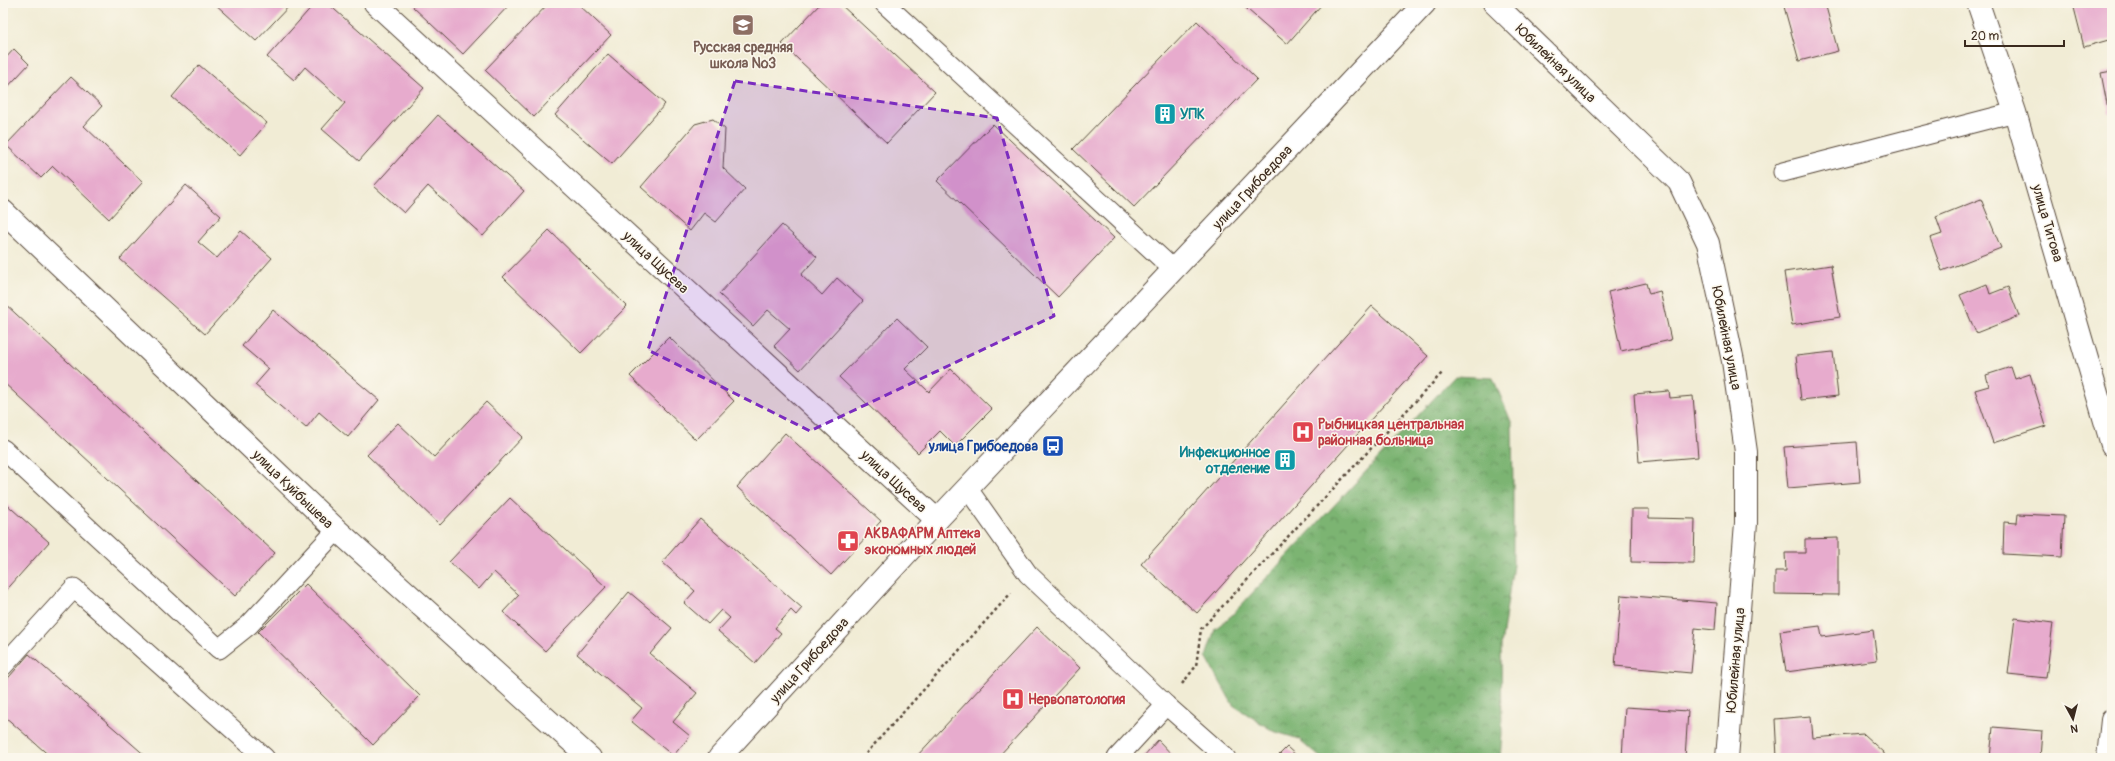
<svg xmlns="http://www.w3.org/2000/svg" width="2115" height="761" font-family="Pangolin,sans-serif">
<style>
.forest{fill:url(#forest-crowns);stroke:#5b6f48}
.building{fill:#e7abcd}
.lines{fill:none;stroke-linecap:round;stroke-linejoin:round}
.lane-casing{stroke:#564739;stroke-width:21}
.street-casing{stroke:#564739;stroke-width:24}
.secondary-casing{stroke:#564739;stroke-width:24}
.path{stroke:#564739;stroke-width:2.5;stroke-dasharray:3 3;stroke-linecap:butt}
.lane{stroke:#fff;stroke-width:19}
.street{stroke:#fff;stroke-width:22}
.secondary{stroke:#fff;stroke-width:22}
.marked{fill:#7b2cbf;fill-opacity:0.2;stroke:#7b2cbf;stroke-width:3;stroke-dasharray:8 5;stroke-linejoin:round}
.labels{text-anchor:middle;stroke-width:3;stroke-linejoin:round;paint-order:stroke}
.education-label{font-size:14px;font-weight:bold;fill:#785e54;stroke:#fbf7ec}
.street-label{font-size:14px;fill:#3b2a1e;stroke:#fbf7ec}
.culture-label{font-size:14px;font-weight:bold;fill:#0d838f;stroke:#fbf7ec;text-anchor:start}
.health-label{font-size:14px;font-weight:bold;fill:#be3a42;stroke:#fbf7ec;text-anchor:start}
.transit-label{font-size:14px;font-weight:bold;fill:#164399;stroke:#fbf7ec;text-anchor:end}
</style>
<defs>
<pattern id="forest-crowns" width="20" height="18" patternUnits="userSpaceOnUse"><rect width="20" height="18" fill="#7bb472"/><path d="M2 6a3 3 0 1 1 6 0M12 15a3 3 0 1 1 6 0" fill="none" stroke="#66935d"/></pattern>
</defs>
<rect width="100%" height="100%" fill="#fbf7ec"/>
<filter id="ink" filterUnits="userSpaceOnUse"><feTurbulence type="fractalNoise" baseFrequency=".025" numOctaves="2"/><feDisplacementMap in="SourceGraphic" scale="8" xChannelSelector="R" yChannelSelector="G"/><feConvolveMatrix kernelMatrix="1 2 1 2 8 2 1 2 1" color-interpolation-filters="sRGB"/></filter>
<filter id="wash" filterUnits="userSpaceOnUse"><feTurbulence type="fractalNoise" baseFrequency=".012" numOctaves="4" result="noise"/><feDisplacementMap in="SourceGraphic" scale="16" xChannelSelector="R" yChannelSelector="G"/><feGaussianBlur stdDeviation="0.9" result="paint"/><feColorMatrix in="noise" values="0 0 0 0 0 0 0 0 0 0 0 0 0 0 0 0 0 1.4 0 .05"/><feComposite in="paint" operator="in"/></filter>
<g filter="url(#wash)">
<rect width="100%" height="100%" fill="#f1ecd5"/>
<path class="forest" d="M1455 376 1493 378 1512 424 1513 485V565L1501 646 1502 734 1500 758H1321L1299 739 1273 731 1233 705 1206 657 1215 629 1231 616Z"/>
<g id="blocks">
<g class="building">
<path d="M214 3H292L256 41Z"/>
<path d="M315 3H327L424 88 359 161 322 129 345 103 305 67 294 80 267 57Z"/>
<path d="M416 3H511L463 54 413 7Z"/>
<path d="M549 3H577L611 35 534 117 485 70Z"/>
<path d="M821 3H839L935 92 887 143 782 44Z"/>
<path d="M1240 3H1323L1287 44Z"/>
<path d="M1783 3H1825L1838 51 1799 61Z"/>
<path d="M2112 3V39L2084 47 2073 4Z"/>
<path d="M1197 21 1257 79 1134 207 1073 149Z"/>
<path d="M14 49 29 64 3 92V59L4 60Z"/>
<path d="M608 54 665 104 612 164 555 115Z"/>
<path d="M199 65 267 123 240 155 172 97Z"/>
<path d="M2112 71V114H2109L2101 73Z"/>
<path d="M71 77 102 106 84 126 143 182 109 219 53 166 41 178 6 145Z"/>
<path d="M438 115 524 191 483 236 428 186 404 213 374 186Z"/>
<path d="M713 119 725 129 723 168 745 189 716 222 704 213 690 231 641 187 695 124Z"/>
<path d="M993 124 1114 238 1058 297 937 181Z"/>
<path d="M186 185 221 216 198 242 217 258 241 231 272 258 205 334 120 259Z"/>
<path d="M1981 199 2001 248 1942 271 1930 238 1942 234 1936 217Z"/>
<path d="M782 225 817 257 801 275 822 295 837 278 863 301 800 370 774 346 790 329 768 310 753 326 719 294Z"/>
<path d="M549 230 627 306 581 353 503 277Z"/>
<path d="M1831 265 1840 317 1792 325 1784 272Z"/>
<path d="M1646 283 1649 294 1660 291 1671 340 1621 351 1608 292Z"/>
<path d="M1987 284 1990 294 2008 287 2019 316 1976 333 1960 295Z"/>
<path d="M3 302 275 553 235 596 3 382Z"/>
<path d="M1372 306 1428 356 1197 613 1141 564Z"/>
<path d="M273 310 379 400 348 437 319 412 306 428 255 385 269 369 242 346Z"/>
<path d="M897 318 927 347 905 369 929 392 951 369 992 409 955 446 940 431 918 453 839 377Z"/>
<path d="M669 337 734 401 696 440 630 376Z"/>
<path d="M1833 352 1838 396 1801 400 1796 356Z"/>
<path d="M2011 367 2015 379 2030 374 2046 426 1993 443 1975 390 1989 386 1986 375Z"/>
<path d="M1669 391 1670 398 1693 396 1698 457 1639 462 1634 394Z"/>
<path d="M486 402 523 437 440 525 367 455 398 423 434 457Z"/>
<path d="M785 433 881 521 831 575 737 487Z"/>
<path d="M1857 442 1860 482 1788 488 1784 447Z"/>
<path d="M510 498 606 587 545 651 503 612 519 595 494 572 479 589 449 562Z"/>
<path d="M3 501 49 542 3 594Z"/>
<path d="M1632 509H1649V518L1695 519 1694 563 1631 562Z"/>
<path d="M2018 514 2064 516 2062 557 2003 554 2004 522 2017 523Z"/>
<path d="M700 519 802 608 796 615 791 610 775 628 781 633 755 663 718 631 730 618 721 610 708 624 684 603 695 591 662 562Z"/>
<path d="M1838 538V595L1775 594V571H1786L1785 553H1805V539Z"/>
<path d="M306 584 420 696 373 745 258 632Z"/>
<path d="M629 592 672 628 650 654 697 693 673 722 690 736 673 756 631 721 642 708 577 654Z"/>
<path d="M1621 595 1717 603 1715 630 1695 628 1691 673 1615 666Z"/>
<path d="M2015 618 2053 623 2046 678 2008 674Z"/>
<path d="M1820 626 1822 637 1873 630 1877 660 1786 672 1780 631Z"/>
<path d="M1037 627 1080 668 997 758H915Z"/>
<path d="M29 654 148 758H52L3 715V684Z"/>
<path d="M1625 707 1688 711 1685 758H1622Z"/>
<path d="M1811 716 1813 738 1863 734 1884 753V758H1777L1775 719Z"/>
<path d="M1993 727 2042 731 2040 758H1990Z"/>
<path d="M1158 740 1175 758H1142Z"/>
<path d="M1287 747 1299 758H1276Z"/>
</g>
</g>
</g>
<g filter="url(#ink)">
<use href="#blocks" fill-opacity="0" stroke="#564739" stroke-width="1"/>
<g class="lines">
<g class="lane-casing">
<g id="lane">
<path d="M884 3 1174 270"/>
<path d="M1783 172 2015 112"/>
<path d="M3 449 219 649 249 625 337 530"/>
<path d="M968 489 1028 574 1166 705 1226 758"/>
<path d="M3 666 74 588 265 758"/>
<path d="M1117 758 1166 705"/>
</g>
</g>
<g class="street-casing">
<g id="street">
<path d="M375 3 937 520"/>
<path d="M1494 3 1679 182 1708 243 1733 361 1746 452V523L1727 758"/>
<path d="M3 211 337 530 590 758"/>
<path d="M719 758 937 520 1425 3"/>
</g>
</g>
<g class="secondary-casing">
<g id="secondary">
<path d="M1978 3 2015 112 2112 445"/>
<path d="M2108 758 2112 720"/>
</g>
</g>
<g class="path">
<path d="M1182 684 1196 666 1201 629 1443 372"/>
<path d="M862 758 1011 593"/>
</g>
<use href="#lane" class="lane"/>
<use href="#street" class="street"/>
<use href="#secondary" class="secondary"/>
</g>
</g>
<path class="marked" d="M735 81 997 118 1054 316 810 431 648 350Z"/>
<defs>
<g id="school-square" transform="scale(1.15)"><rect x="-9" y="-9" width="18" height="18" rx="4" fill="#8d6e63" stroke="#fbf7ec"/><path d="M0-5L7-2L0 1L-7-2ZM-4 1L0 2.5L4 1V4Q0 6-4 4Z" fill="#fff"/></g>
<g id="building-square" transform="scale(1.15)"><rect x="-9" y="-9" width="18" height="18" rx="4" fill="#0f9aa8" stroke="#fbf7ec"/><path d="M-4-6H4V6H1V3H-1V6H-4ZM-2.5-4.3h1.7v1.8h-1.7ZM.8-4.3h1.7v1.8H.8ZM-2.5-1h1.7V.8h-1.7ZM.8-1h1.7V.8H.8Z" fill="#fff"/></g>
<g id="hospital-square" transform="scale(1.15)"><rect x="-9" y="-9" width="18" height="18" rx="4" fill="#e0444e" stroke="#fbf7ec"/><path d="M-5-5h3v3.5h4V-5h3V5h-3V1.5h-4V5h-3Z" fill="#fff"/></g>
<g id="bus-square" transform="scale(1.15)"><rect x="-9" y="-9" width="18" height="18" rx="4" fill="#1a4fb4" stroke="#fbf7ec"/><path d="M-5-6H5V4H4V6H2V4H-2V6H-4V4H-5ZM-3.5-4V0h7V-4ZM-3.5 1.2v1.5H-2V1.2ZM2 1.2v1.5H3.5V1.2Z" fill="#fff"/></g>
<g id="pharmacy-square" transform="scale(1.15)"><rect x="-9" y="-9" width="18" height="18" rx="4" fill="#e0444e" stroke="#fbf7ec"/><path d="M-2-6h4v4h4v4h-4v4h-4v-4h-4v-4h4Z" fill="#fff"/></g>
</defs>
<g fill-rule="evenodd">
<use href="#school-square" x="743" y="25"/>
<use href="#building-square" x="1165" y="114"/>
<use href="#hospital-square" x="1303" y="432"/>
<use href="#bus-square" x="1053" y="446"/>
<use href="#building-square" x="1285" y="460"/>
<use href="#pharmacy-square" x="848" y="541"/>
<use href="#hospital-square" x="1013" y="699"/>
</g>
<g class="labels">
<g class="education-label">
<text x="743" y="52">Русская средняя<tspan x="743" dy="16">школа №3</tspan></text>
</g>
<g class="street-label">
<text transform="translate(1556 63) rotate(44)" y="5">Юбилейная улица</text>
<text transform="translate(1252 187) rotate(-47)" y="5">улица Грибоедова</text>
<text transform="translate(2048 223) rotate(74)" y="5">улица Титова</text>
<text transform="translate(656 262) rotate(43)" y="5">улица Щусева</text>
<text transform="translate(1727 338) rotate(79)" y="5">Юбилейная улица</text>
<text transform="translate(894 481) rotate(43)" y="5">улица Щусева</text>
<text transform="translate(293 489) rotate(44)" y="5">улица Куйбышева</text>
<text transform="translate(809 660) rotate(-48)" y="5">улица Грибоедова</text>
<text transform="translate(1735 660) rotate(-85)" y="5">Юбилейная улица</text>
</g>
<g class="culture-label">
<text x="1180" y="119">УПК</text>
<text x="1270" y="457" text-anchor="end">Инфекционное<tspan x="1270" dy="16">отделение</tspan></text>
</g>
<g class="health-label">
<text x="1318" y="429">Рыбницкая центральная<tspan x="1318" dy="16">районная больница</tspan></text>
<text x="864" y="538">АКВАФАРМ Аптека<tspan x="864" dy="16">экономных людей</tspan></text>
<text x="1028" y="704">Нервопатология</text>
</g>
<g class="transit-label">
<text x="1038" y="451">улица Грибоедова</text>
</g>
</g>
<rect width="2115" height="761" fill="none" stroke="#fbf7ec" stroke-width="16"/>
<g transform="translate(2073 719) rotate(173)" stroke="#fbf7ec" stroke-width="3" paint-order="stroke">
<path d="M0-3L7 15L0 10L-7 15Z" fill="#3b2a1e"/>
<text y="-6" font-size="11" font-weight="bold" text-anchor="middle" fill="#3b2a1e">N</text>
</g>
<path d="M1965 40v6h99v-6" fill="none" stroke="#3b2a1e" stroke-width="2"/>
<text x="1971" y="40" font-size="12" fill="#3b2a1e" stroke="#fbf7ec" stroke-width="3" paint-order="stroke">20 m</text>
</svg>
